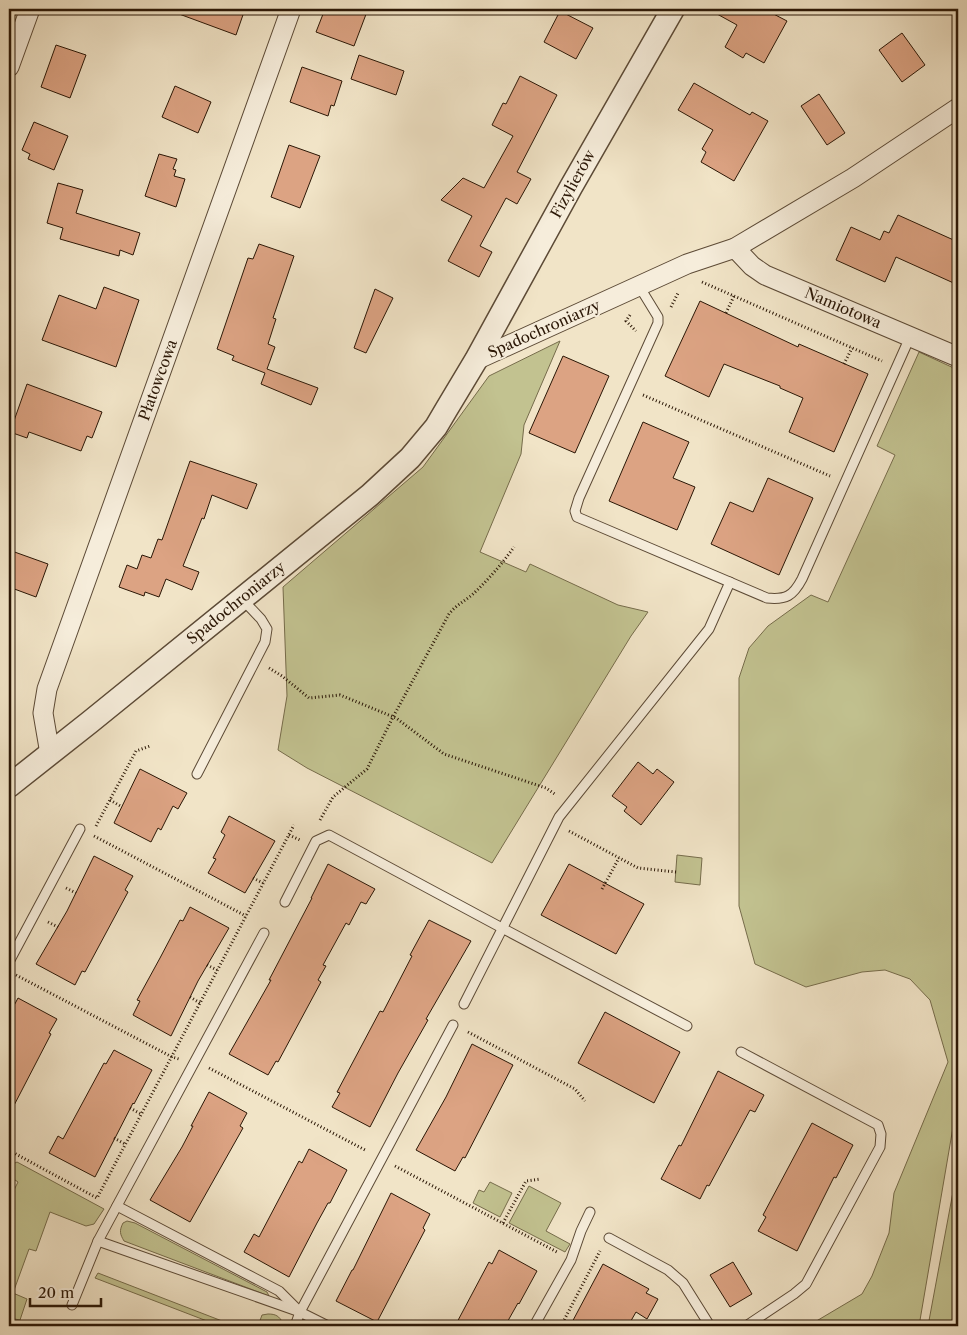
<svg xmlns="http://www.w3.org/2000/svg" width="967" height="1335" font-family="'Libre Caslon Text',serif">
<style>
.green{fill:#c2c290;stroke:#766c4b}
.building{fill:#dca383;stroke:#2b1706}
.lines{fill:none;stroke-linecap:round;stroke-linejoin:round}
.service-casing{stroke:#5c4a36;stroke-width:11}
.minor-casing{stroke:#5c4a36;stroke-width:21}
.tertiary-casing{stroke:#5c4a36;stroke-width:25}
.path{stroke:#2b1706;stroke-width:3;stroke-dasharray:1 2.5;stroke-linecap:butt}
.service{stroke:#f6eddb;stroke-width:9}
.minor{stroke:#f6eddb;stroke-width:19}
.tertiary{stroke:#f6eddb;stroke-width:22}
.labels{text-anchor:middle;stroke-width:4;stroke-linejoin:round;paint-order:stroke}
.street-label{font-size:15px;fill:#2b1706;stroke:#f6eddb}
</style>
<rect width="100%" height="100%" fill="#f1e4c7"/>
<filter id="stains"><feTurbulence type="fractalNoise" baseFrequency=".004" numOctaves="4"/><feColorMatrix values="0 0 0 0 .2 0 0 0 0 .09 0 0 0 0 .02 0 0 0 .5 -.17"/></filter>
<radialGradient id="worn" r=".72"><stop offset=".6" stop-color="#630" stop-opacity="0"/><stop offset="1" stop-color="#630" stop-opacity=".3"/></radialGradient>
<g class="green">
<path d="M560 341 524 425 521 454 480 552 526 572 530 564 618 605 648 612 631 636 492 863 307 768 278 750 287 696 283 587 423 467 489 376Z"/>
<path d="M919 352 958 370V1098L919 1326H808L862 1294 872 1276 889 1233 894 1193 948 1062 930 1000 910 979 885 970 862 972 806 987 755 964 739 906V678L749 648 768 626 811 595 828 602 895 455 877 446Z"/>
<path d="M677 855 702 858 700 885 675 882Z"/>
<path d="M17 1162 104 1209 94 1224 86 1226 50 1212 36 1251 29 1249 13 1293 27 1299 20 1320 9 1318V1200L18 1182 9 1176V1166Z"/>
<path d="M958 1165V1326H928Z"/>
<path d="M490 1182 512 1193 500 1217 473 1203 479 1190 484 1192Z"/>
<path d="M529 1186 561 1203 546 1231 570 1244 565 1252 509 1223Z"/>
<path d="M127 1221 135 1223 267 1292 269 1296 124 1241C120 1234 119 1231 123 1223Z"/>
<path d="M98 1273 235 1326H220L95 1278Z"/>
<path d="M268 1314C276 1314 279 1316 283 1323L281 1326H258L262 1315Z"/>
</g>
<g class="building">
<path d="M171 9H245L236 35 171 11Z"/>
<path d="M325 9H368L354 46 316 32Z"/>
<path d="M708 9H764L787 21 764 63 746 53 743 58 725 47 737 25Z"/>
<path d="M560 11 593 28 576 59 544 42Z"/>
<path d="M902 33 925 65 902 82 879 50Z"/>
<path d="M56 45 86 55 70 98 41 87Z"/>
<path d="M359 55 404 71 396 95 351 79Z"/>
<path d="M302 67 342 81 334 106 331 105 328 116 290 102Z"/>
<path d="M520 76 557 95 517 172 531 179 517 204 506 198 480 246 492 252 479 277 448 261 472 216 441 200 463 178 484 188 513 136 492 125 503 103 506 104Z"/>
<path d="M694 83 750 115 752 112 768 121 734 181 701 162 706 152 702 149 713 130 678 110Z"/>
<path d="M175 86 211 102 198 133 162 117Z"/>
<path d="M819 94 845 133 827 145 801 106Z"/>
<path d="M34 122 68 136 54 170 28 159 30 154 22 150Z"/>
<path d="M289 145 320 156 300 208 271 197Z"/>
<path d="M159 154 177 159 173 169 176 170 174 176 185 179 176 207 145 196Z"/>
<path d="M58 183 83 190 76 213 140 233 133 255 120 250 119 256 60 239 63 228 47 223Z"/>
<path d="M898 215 958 242V285L896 257 885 282 836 260 851 227 880 240 884 231 889 233Z"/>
<path d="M259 244 294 256 273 318 276 319 268 344 275 347 267 369 318 388 311 405 261 384 265 373 232 360 234 356 217 349 248 258 253 259Z"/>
<path d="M104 287 139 300 116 367 42 340 59 295 96 309Z"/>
<path d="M375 289 393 298 366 353 354 348Z"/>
<path d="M700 301 798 347 799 344 868 374 834 452 789 432 803 398 780 388V386L724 364 709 397 665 376Z"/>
<path d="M563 356 609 376 575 453 529 433Z"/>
<path d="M27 384 102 412 92 438 87 436 81 451 29 432 27 438 10 432Z"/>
<path d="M643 422 689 442 673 478 695 487 677 530 609 501Z"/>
<path d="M190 461 257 484 247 509 212 495 204 519 202 518 183 566 199 572 192 590 166 579 159 597 145 592 144 596 119 587 127 565 137 569 142 555 151 558 158 539 162 540Z"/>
<path d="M768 478 813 498 779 575 711 544 730 502 753 512Z"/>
<path d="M9 550 48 564 36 597 9 587Z"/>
<path d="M638 762 653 774 657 769 674 782 641 825 624 811 627 807 612 796Z"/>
<path d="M140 769 187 793 178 809 173 806 161 830 158 828 151 842 114 823Z"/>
<path d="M229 816 275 841 245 893 208 873 216 859 213 858 225 835 221 832Z"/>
<path d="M94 856 133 876 125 890 128 892 85 972 82 971 75 985 36 964 67 911Z"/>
<path d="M328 864 375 889 366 904 361 902 349 925 346 923 323 965 326 966 318 980 321 982 278 1062 276 1061 268 1075 229 1054 271 980H269L312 898H311Z"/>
<path d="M569 864 644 904 616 954 541 915Z"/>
<path d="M190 907 229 928 198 981 171 1036 133 1015 140 1001 137 1000 160 958 180 920 183 921Z"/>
<path d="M429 920 471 941 426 1019 428 1020 398 1073 370 1127 332 1107 340 1093 337 1092 380 1011 383 1012 412 956 410 955Z"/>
<path d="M18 998 57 1019 49 1033 51 1034 9 1115V1015Z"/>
<path d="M605 1012 680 1052 654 1103 578 1063Z"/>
<path d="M472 1044 513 1065 465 1158 463 1157 455 1171 416 1150 446 1097Z"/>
<path d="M114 1050 152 1070 134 1104 133 1103 95 1177 49 1153 58 1136 63 1139 104 1063 106 1064Z"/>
<path d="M718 1071 764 1095 755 1112 750 1110 709 1186 707 1185 700 1199 661 1179 679 1145 681 1146Z"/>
<path d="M209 1092 247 1113 240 1126 243 1128 190 1222 150 1200 182 1147 193 1126H191Z"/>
<path d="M812 1123 853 1145 836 1178 834 1177 797 1251 758 1231 766 1217 763 1215Z"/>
<path d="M309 1149 347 1170 330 1203H328L317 1223 289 1277 244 1252 254 1234 259 1237 299 1161 302 1163Z"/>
<path d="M391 1193 430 1214 423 1228 425 1230 377 1322 336 1301 352 1270H353Z"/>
<path d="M499 1250 537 1271 519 1304 518 1303 505 1326H455L489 1262 492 1264Z"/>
<path d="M733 1262 752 1294 730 1307 710 1275Z"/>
<path d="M603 1264 649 1289 646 1293 658 1299 647 1319 636 1312 628 1326H570Z"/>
</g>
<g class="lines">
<g class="service-casing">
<g id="service">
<path d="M639 286 658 317V323L579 498 575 511 577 517 767 598C786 600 793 596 802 579L910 337"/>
<path d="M197 774 265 642 267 629 261 619 242 599"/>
<path d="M285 902 316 841 329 835 502 928 687 1026"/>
<path d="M9 962 80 829"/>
<path d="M464 1004 559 817 709 629 730 582"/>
<path d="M741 1052 878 1125 881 1134 880 1147 806 1284 794 1294 746 1326"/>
<path d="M117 1206 279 1291 298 1310"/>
<path d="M609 1238 668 1270 683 1283 710 1326"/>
<path d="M98 1241 300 1312 328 1326"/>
<path d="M72 1305 98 1241 264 933"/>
<path d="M295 1326 300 1312 453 1025"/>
<path d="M534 1326 571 1260 581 1231 590 1212"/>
</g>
</g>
<g class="minor-casing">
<g id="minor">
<path d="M9 67 30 9"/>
<path d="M735 248 752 266 765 275 958 357"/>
<path d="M476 360 687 264 735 248 853 178 958 108"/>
<path d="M50 754 43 713 47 689 291 9"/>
</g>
</g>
<g class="tertiary-casing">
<path id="tertiary" d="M9 786 90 722 370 495 410 458 436 427 446 410 476 360 571 187 673 9"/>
</g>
<g class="path">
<path d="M702 282 882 361"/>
<path d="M671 307 678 293"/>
<path d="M726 313 734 296"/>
<path d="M630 315 626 321 636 331"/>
<path d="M844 364 852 348"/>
<path d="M643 395 830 476"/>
<path d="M269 668 282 676 309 698 340 695 345 697 396 718 444 754 546 788 556 795"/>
<path d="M110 800 122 807"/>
<path d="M320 820 333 797 367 769 393 717 449 614C456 605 465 601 473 594 488 580 502 564 514 547"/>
<path d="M96 826 136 751 150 746"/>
<path d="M569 831 638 868 676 872"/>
<path d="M289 835 300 840"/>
<path d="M94 836 246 916"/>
<path d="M253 878 263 883"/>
<path d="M66 888 76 893"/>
<path d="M602 889 619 858"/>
<path d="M48 922 58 927"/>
<path d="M207 965 217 970"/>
<path d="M16 975 172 1057 179 1059"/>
<path d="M190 997 200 1003"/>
<path d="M468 1032 575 1089 585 1101"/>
<path d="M209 1068 367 1151"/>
<path d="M130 1108 141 1114"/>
<path d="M114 1138 125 1144"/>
<path d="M9 1155 14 1153 97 1198 294 825"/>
<path d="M395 1166 557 1252"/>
<path d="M503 1223 526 1181 541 1179"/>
<path d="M561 1326 600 1251"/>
</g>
<use href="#service" class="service"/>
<use href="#minor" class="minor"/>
<use href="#tertiary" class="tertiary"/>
</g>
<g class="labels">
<g class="street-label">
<text transform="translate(573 184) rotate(-61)" y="5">Fizylierów</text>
<text transform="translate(843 308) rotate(23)" y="5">Namiotowa</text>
<text transform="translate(544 329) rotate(-24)" y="5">Spadochroniarzy</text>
<text transform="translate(158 380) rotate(-70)" y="5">Płatowcowa</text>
<text transform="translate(236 603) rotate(-39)" y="5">Spadochroniarzy</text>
</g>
</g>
<rect width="967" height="1335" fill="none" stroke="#f1e4c7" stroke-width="30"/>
<rect x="10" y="10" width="947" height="1315" fill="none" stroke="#2b1706" stroke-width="2.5"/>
<rect x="15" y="15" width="937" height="1305" fill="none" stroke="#2b1706"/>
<path d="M30 1298v8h71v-8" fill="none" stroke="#2b1706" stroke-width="2.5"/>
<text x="38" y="1298" font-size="15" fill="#2b1706" stroke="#f6eddb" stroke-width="4" paint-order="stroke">20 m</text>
<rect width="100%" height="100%" filter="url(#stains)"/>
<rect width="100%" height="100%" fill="url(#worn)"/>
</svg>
